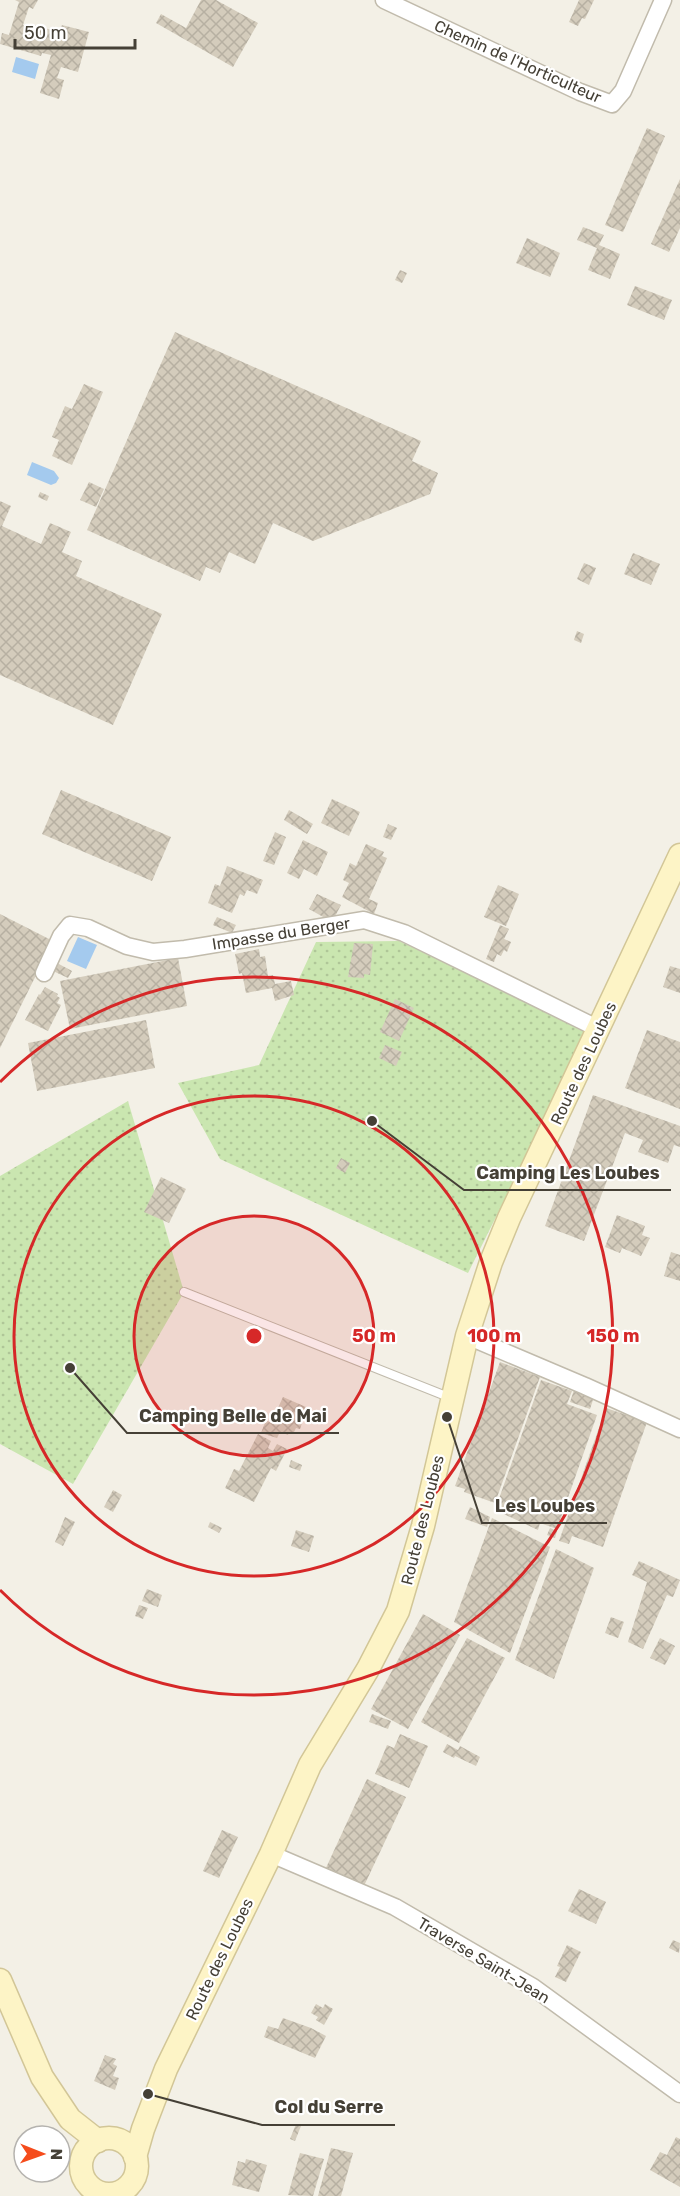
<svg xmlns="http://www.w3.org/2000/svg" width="680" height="2196" font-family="Rubik,sans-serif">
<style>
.grass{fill:url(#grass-dots)}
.water{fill:#a4caee}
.building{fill:url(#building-cross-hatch)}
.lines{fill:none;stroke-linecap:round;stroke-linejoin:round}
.lane-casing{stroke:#c1bbac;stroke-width:10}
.street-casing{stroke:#c1bbac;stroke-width:19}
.secondary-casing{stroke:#d2c697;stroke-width:25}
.lane{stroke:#fff;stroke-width:8}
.street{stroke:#fff;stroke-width:16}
.secondary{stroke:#fdf4c6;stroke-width:22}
.ring{fill:none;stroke:#d62828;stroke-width:3}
.labels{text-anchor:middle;stroke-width:4.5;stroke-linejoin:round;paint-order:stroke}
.street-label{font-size:16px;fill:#454036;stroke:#fff}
.centre{fill:#d62828;stroke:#fff;stroke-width:3}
.ring-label{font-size:18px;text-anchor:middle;font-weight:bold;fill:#d62828;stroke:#fff;stroke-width:4.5;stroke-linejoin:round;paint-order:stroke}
.leader{fill:none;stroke:#454036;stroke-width:2}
.callout-dot{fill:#454036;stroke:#fff;stroke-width:2}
.callout-label{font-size:18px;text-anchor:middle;font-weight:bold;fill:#454036;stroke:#fff;stroke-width:4.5;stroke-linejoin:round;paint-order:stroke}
</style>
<defs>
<pattern id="grass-dots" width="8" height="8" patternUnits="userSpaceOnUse" patternTransform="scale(1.5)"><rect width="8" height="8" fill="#cae6b0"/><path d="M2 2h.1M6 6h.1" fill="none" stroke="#afc698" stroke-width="1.8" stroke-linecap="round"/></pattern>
<pattern id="building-cross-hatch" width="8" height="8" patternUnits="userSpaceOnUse" patternTransform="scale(1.5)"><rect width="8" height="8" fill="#d4ccbc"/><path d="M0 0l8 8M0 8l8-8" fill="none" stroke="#b7b0a2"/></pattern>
</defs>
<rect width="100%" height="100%" fill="#f3f0e6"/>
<g class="grass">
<path d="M399 941 589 1031 468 1273 220 1159 178 1083 259 1065 316 942Z"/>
<path d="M128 1101 184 1292 73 1484 0 1444V1176Z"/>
</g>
<g class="water">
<path d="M16 57 39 64 35 79 12 72Z"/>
<path d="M32 462 54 471 59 478 56 483 51 485 27 475Z"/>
<path d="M78 937 97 945 86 969 67 961Z"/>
</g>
<g class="building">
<path d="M15 0H38L33 9 29 7 23 25 28 26 30 24 59 32 62 25 89 32 78 72 61 67 57 78 64 80 59 99 40 93 51 55 42 53 41 56 0 44 2 33 9 35 19 2Z"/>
<path d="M201 0H216L258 23 233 67 156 23 161 14 186 28Z"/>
<path d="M579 0H594L585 19 582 18 578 26 569 22Z"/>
<path d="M647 128 665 136 623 232 605 225Z"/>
<path d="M680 179V228L669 252 651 244Z"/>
<path d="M583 227 604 235 599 245 620 254 610 279 588 270 597 248 577 240Z"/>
<path d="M527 238 560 253 550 277 516 263Z"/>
<path d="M400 270 407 273 402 283 395 280Z"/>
<path d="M635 286 672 300 664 320 627 305Z"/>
<path d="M175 332 421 441 412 461 438 473 430 494 313 541 273 523 255 564 229 552 220 573 206 567 200 581 87 530Z"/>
<path d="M84 384 103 392 72 465 52 456 59 440 52 437 65 406 72 409Z"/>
<path d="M89 482 104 489 96 507 80 500Z"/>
<path d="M40 492 49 496 47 501 38 497Z"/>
<path d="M0 501 11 506 2 526 41 544 50 523 71 532 62 552 82 561 76 576 162 614 113 725 0 675Z"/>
<path d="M633 553 660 564 651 585 624 574Z"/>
<path d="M584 563 596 568 589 585 577 579Z"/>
<path d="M577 631 584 634 581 643 574 640Z"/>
<path d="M61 790 171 837 152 881 42 834Z"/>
<path d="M332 799 360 812 349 836 321 823Z"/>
<path d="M289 810 313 824 307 834 284 820Z"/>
<path d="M388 824 397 828 391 840 383 837Z"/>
<path d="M275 832 286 837 274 865 263 861Z"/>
<path d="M303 840 328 852 317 876 304 869 299 879 287 873Z"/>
<path d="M366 844 384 852 382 856 387 858 369 899 378 903 374 914 342 897 349 883 343 880 350 863 356 866Z"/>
<path d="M227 866 263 880 257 894 247 890 244 896 240 894 232 913 208 903 215 884 220 886Z"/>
<path d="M498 885 519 894 506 926 484 917Z"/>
<path d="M317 894 341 905 332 922 309 909Z"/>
<path d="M0 914 53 941 0 1048Z"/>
<path d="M217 917 236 925 232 933 213 925Z"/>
<path d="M500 925 509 929 504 939 511 942 507 952 504 950 501 956 497 954 494 962 486 959Z"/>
<path d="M354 943 373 944 370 975 364 974V978L348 977Z"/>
<path d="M259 949 260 957 265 956 268 976 273 975 275 984 291 981 294 995 275 1001 272 988 246 993 242 973 239 974 235 954Z"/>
<path d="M178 958 187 1006 70 1029 60 981Z"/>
<path d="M57 963 72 971 68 978 53 971Z"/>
<path d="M670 966 680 969V993L663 987Z"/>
<path d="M45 987 58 994 57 996 60 998 57 1003 61 1005 48 1031 25 1020 39 994 40 995Z"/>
<path d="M395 999 414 1008 399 1041 380 1032Z"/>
<path d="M146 1020 155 1068 37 1091 28 1043Z"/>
<path d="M647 1030 680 1042V1109L625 1088Z"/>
<path d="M385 1045 402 1052 396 1066 379 1058Z"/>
<path d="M593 1095 680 1126V1147L674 1145 668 1163 638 1152 643 1140 625 1133 584 1241 545 1226Z"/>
<path d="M341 1158 350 1163 345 1173 336 1168Z"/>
<path d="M161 1177 186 1189 169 1223 144 1212Z"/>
<path d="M617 1215 645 1226 642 1235 650 1238 641 1256 622 1248 620 1253 605 1247Z"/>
<path d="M671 1252 680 1255V1281L664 1276Z"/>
<path d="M500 1362 540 1377 495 1503 464 1492 465 1489 455 1486Z"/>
<path d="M541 1380 572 1391 567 1404 597 1415 557 1529 540 1523 538 1530 495 1510Z"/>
<path d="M574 1390 594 1397 590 1409 570 1402Z"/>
<path d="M283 1397 306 1407 299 1421 302 1423 300 1429 296 1428 293 1434 289 1432 288 1435 280 1432 277 1438 261 1433 266 1420 271 1423Z"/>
<path d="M606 1408 647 1422 603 1547 572 1536 569 1544 559 1541Z"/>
<path d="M258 1434 271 1441 268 1448 273 1451 277 1444 287 1449 276 1471 271 1468 254 1502 225 1488 234 1469 239 1471Z"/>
<path d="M291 1460 302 1465 300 1471 289 1467Z"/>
<path d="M113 1490 122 1495 113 1512 104 1507Z"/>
<path d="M470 1507 490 1517 487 1527 465 1519Z"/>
<path d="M65 1517 75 1522 63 1546 55 1542Z"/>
<path d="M492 1518 550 1547 510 1653 454 1622Z"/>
<path d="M210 1522 222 1528 219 1533 208 1527Z"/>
<path d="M550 1528 557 1531 555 1538 547 1535Z"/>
<path d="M296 1530 314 1536 309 1552 291 1546Z"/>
<path d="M556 1549 594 1568 554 1679 515 1660Z"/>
<path d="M639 1561 680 1580 673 1597 667 1595 643 1649 628 1642 647 1582 632 1575Z"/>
<path d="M147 1589 162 1595 158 1607 142 1601Z"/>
<path d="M139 1605 148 1608 143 1619 135 1616Z"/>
<path d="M423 1614 460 1635 408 1729 371 1709Z"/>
<path d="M611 1617 624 1622 618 1638 605 1633Z"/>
<path d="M467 1638 505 1658 459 1743 421 1722Z"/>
<path d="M660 1638 675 1646 665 1665 650 1658Z"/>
<path d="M372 1714 391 1721 388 1729 369 1722Z"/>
<path d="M400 1734 428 1746 409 1788 375 1774 387 1745 394 1748Z"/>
<path d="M447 1744 458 1750 460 1746 480 1757 476 1766 455 1756 454 1758 443 1752Z"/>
<path d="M367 1779 406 1797 363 1888 325 1870Z"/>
<path d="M222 1830 238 1837 219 1878 203 1871Z"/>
<path d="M579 1889 606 1902 596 1924 568 1911Z"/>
<path d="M673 1940 680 1943 679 1953 669 1948Z"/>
<path d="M567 1945 581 1952 566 1982 555 1977 560 1967 557 1966Z"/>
<path d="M316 2004 323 2008 325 2004 333 2009 324 2025 316 2020 318 2017 311 2013Z"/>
<path d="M283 2018 311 2028 326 2036 315 2058 264 2037 268 2026 278 2029Z"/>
<path d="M105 2055 116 2059 113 2064 117 2066 113 2076 119 2078 115 2090 94 2081Z"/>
<path d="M296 2124 301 2126 295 2141 290 2139Z"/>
<path d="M676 2137 680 2139V2187L650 2170 660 2152 667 2155Z"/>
<path d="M331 2148 353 2153 341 2196H318Z"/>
<path d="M300 2153 324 2159 313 2196 288 2195Z"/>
<path d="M246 2159 267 2165 259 2192 232 2185 238 2161 245 2163Z"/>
</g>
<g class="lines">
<g class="lane-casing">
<path id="lane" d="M184 1292 451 1398"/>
</g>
<g class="street-casing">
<g id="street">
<path d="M384 0 580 92 612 104 623 91 663 0"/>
<path d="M44 973 61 936 70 925 88 928 127 946 153 952 185 949 364 920 404 933 599 1029"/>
<path d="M467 1336 585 1386 680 1429"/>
<path d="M271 1854 395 1907 533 1987 680 2094"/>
</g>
</g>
<g class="secondary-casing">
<g id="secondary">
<path d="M0 1980 42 2077 70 2119 98 2141"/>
<circle cx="109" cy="2166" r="28"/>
<path d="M135 2157 143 2129 166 2069 271 1854 310 1765 368 1669 398 1611 423 1526 467 1336 491 1262 509 1218 680 855"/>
</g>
</g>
<use href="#lane" class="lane"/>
<use href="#street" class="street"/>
<use href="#secondary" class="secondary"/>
</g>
<circle cx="254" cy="1336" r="120" fill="#d62828" fill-opacity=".12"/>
<g class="ring">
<circle cx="254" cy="1336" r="120"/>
<circle cx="254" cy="1336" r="240"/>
<path d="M0 1082A359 359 0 1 1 0 1590"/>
</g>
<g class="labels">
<g class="street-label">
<text transform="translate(518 61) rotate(24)" y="6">Chemin de l'Horticulteur</text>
<text transform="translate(281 933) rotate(-9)" y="6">Impasse du Berger</text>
<text transform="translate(583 1063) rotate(-65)" y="6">Route des Loubes</text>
<text transform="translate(422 1520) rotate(-76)" y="6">Route des Loubes</text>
<text transform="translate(219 1959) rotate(-64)" y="6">Route des Loubes</text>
<text transform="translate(484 1960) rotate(31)" y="6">Traverse Saint-Jean</text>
</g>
</g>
<circle cx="254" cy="1336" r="9" class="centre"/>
<g class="ring-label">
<text x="374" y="1342">50 m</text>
<text x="494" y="1342">100 m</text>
<text x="613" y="1342">150 m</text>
</g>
<path class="leader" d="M372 1121L464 1190H671M70 1368L127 1433H339M447 1417L482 1523H607M148 2094L262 2125H395"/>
<g class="callout-dot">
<circle cx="372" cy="1121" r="6"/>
<circle cx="70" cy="1368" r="6"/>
<circle cx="447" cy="1417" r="6"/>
<circle cx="148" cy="2094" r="6"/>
</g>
<g class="callout-label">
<text x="568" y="1179">Camping Les Loubes</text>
<text x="233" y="1422">Camping Belle de Mai</text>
<text x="545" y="1512">Les Loubes</text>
<text x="329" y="2113">Col du Serre</text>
</g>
<g transform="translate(42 2154) rotate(91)"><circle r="28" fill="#ffffff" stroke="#b5b3af" stroke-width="1.5"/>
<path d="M0-4.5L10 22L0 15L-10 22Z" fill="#f54c1c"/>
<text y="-9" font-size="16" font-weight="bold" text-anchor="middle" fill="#454036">N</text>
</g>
<path d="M15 39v9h120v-9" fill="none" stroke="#454036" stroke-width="3"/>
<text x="24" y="39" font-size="18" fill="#454036" stroke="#ffffff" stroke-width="4.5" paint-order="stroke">50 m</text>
</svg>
